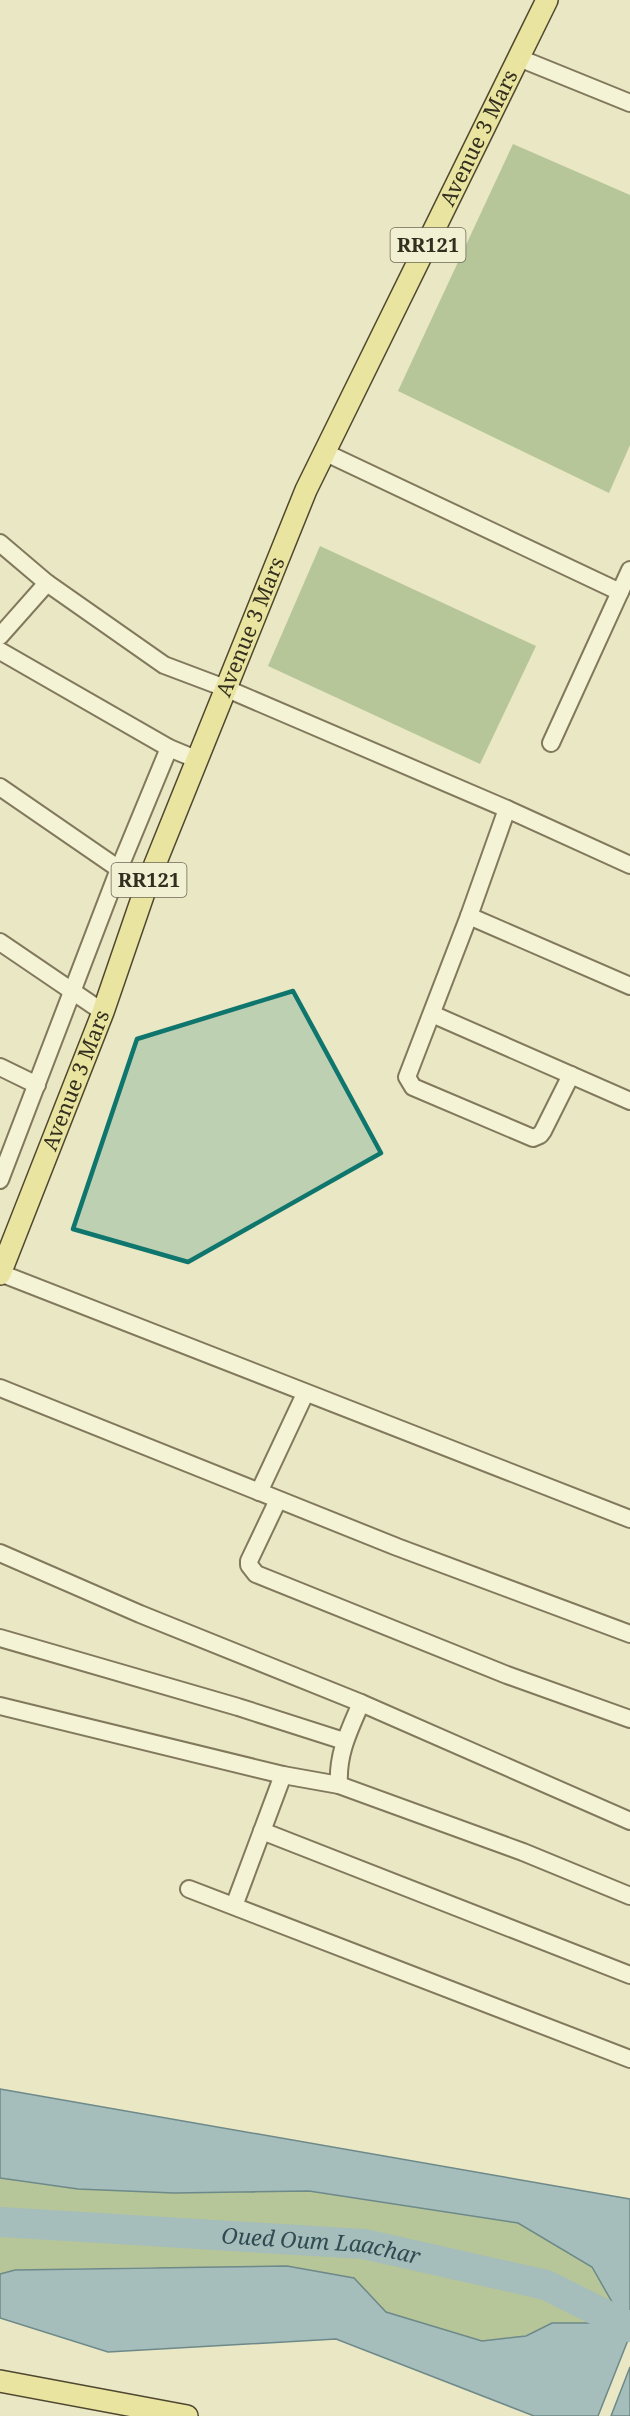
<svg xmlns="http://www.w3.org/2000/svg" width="630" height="2416" font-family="'Noto Serif',serif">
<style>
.green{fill:#b6c699}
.water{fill:#a5bdbb;stroke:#6d8989;stroke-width:1.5}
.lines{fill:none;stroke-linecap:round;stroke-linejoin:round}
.river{stroke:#a5bdbb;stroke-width:30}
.minor-casing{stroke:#82795c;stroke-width:20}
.major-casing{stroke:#504730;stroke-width:24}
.minor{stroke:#f5f3d6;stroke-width:16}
.major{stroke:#e9e49f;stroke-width:21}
.marked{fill:#0f766e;fill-opacity:0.2;stroke:#0f766e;stroke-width:4.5;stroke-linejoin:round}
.labels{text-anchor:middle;stroke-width:6;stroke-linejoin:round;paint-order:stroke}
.shield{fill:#f1f0d2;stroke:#6c6855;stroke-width:1.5}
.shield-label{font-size:20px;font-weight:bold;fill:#332e1f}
.street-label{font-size:21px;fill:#332e1f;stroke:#f1f0d2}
.water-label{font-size:22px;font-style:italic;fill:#2f4b51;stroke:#f1f0d2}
</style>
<rect width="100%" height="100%" fill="#e9e7c4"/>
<g class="green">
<path d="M513 144 630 195V445L609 493 398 391Z"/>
<path d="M320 546 536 646 480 764 268 666Z"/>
<path d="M0 2178 78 2189 174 2193 309 2191 519 2223 592 2267 624 2323H552L526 2336 482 2341 386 2312 354 2278 149 2267 15 2270 0 2274Z"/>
</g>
<g class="water">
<path d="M0 2089 630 2199V2335L598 2416H534L336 2339 108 2352 0 2318V2274L15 2270 287 2266 354 2278 386 2312 482 2341 526 2336 552 2323H624L592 2267 518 2223 309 2191 174 2193 78 2189 0 2178Z"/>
<path d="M630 2367V2416H611Z"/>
</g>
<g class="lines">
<path class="river" id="s1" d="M0 2222 364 2244 546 2285 630 2327"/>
<g class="minor-casing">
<g id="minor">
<path d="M519 58 630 103"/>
<path d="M324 452 620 592"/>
<path d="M0 543 47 583 164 665 225 688 507 809 630 865"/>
<path d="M0 636 47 583"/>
<path d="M0 651 169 748 198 760"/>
<path d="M551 743 630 570"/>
<path d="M0 787 119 869 147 884"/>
<path d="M507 809 469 916 407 1077 413 1087 533 1138 540 1135 543 1131 571 1075"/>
<path d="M469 916 630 986"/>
<path d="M0 942 103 1012"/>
<path d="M432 1014 630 1101"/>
<path d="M0 1067 37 1085"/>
<path d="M0 1180 119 869 169 748"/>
<path d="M0 1273 630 1519"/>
<path d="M0 1388 397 1547 630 1634"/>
<path d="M259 1492 305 1394"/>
<path d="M278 1500 249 1561V1565L256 1574 507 1675 630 1719"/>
<path d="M0 1553 140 1614 361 1703 630 1821"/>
<path d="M0 1638 238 1707 344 1741"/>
<path d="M0 1706 283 1775 339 1785 523 1852 630 1896"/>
<path d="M339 1785C337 1754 349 1731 361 1703"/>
<path d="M262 1831 630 1975"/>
<path d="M189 1889 630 2059"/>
<path d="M234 1906 283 1775"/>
</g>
</g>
<g class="major-casing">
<g id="major">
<path id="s2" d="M0 1274 103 1012 147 884 306 490 547 0"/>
<path d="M0 2381 187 2416"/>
</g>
</g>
<use href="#minor" class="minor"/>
<use href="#major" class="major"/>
</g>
<path class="marked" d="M293 991 381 1153 188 1262 73 1229 137 1039Z"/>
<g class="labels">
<g class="shield">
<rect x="390.5" y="228" width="75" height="34" rx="4.5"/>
<rect x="111.5" y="863" width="75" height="34" rx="4.5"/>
</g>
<g class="shield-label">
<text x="428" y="252">RR121</text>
<text x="149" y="887">RR121</text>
</g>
<g class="street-label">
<text dy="7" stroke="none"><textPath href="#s2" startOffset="1234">Avenue 3 Mars</textPath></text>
<text dy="7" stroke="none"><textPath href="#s2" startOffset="694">Avenue 3 Mars</textPath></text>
<text dy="7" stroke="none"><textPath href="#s2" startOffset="208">Avenue 3 Mars</textPath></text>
</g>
<g class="water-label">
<text dy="8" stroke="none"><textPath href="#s1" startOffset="322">Oued Oum Laachar</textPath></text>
</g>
</g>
</svg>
